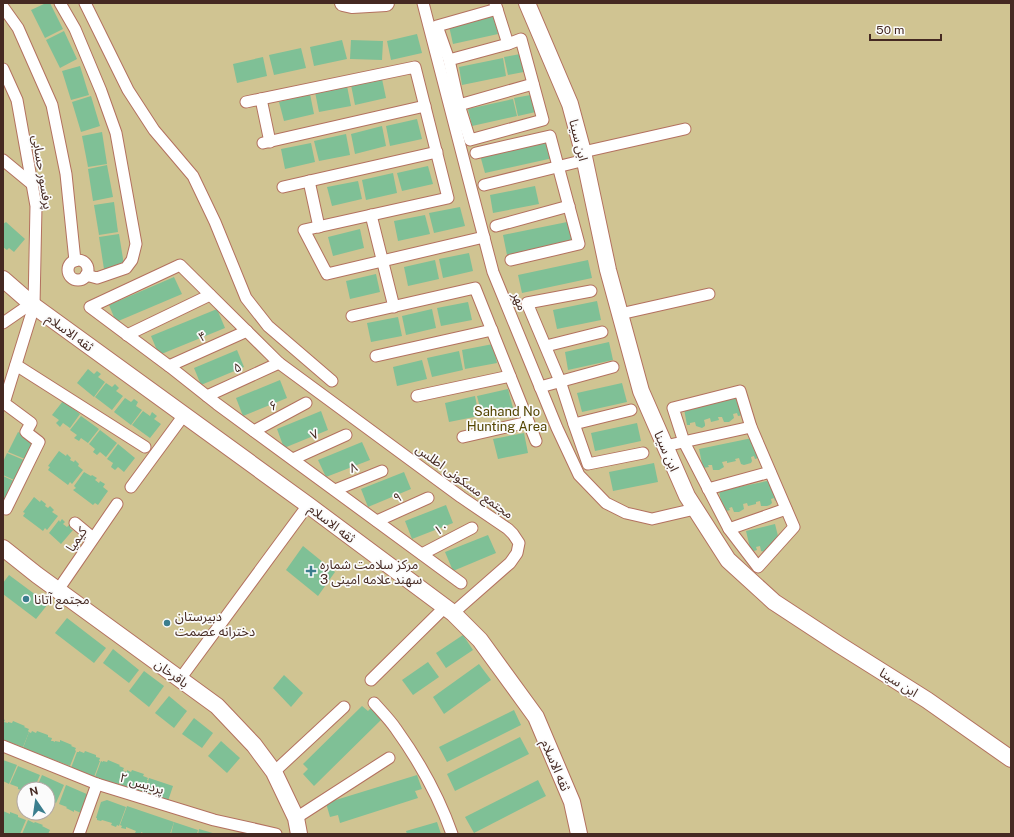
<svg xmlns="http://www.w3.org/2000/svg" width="1014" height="837" font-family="'Public Sans','Noto Sans Arabic',sans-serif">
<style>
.green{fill:#d0c492;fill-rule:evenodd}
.building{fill:#7fc096}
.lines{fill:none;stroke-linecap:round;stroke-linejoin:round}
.street-casing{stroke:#b3715f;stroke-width:13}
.secondary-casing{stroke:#b3715f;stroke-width:18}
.street{stroke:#fff;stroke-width:11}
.secondary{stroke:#fff;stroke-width:16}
.poi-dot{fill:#3b7e8e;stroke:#fbfbfb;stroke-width:1.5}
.labels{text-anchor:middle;stroke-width:3.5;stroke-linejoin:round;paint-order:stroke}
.street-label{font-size:13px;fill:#452922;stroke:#fbfbfb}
.park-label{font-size:13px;fill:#534400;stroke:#fbfbfb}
.poi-label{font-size:13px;fill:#452922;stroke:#fbfbfb;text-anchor:start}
</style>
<rect width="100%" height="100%" fill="#fbcec2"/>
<path class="green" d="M3 3H1011V834H3ZM24 789H48V813H24Z"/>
<g class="building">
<path d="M46 3H50L63 29 45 38 31 10Z"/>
<path d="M494 16 498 34 453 44 449 26Z"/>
<path d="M64 31 77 59 60 68 46 40Z"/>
<path d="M417 34 422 53 391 60 387 41Z"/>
<path d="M342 40 347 59 314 66 310 47Z"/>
<path d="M351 40 383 41 382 60 350 59Z"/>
<path d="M301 48 306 68 274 75 269 55Z"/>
<path d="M526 53 529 71 508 75 504 57Z"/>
<path d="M263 57 267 76 237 83 233 64Z"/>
<path d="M503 58 506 76 462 85 459 67Z"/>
<path d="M80 66 89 95 71 100 62 71Z"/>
<path d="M382 79 386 98 355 105 351 85Z"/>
<path d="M347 86 351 106 319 112 315 92Z"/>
<path d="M310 94 314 114 284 121 279 102Z"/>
<path d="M536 94 540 111 518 116 514 98Z"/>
<path d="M91 96 100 126 81 132 72 102Z"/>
<path d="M513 99 517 116 472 126 468 109Z"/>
<path d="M417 119 422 139 390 146 386 126Z"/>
<path d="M382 126 386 146 355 154 351 134Z"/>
<path d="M102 132 107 164 88 167 82 136Z"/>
<path d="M346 134 350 155 319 161 314 141Z"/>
<path d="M548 139 553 158 485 173 480 155Z"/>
<path d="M311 143 315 162 285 169 281 149Z"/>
<path d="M107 165 113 197 93 201 88 169Z"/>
<path d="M428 166 433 184 402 191 397 173Z"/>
<path d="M393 173 397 193 366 200 362 180Z"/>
<path d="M358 181 362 199 332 206 327 187Z"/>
<path d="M535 186 539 204 493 213 490 195Z"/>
<path d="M114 202 118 232 99 235 94 205Z"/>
<path d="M460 207 465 226 434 233 429 213Z"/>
<path d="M425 215 430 234 398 241 394 221Z"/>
<path d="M572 221 576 240 507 255 503 235Z"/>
<path d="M6 222 25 239 14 252 9 248 7 250 3 247V224Z"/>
<path d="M360 229 364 248 333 256 328 237Z"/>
<path d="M119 234 124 265 104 269 99 237Z"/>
<path d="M469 253 473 271 443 278 439 259Z"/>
<path d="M435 260 439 279 408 286 404 267Z"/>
<path d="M588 260 592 278 522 293 518 275Z"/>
<path d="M376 274 380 292 350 299 346 281Z"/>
<path d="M174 277 182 294 116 322 109 305Z"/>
<path d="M597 301 601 320 557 329 553 310Z"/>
<path d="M468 302 472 320 441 326 437 308Z"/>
<path d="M217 309 225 328 159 355 151 336Z"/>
<path d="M432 309 436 328 406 335 402 316Z"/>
<path d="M398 317 402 336 371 342 367 323Z"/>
<path d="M609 342 613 360 568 370 565 352Z"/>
<path d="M493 344 497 363 465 369 462 350Z"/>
<path d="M237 350 244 367 201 385 194 368Z"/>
<path d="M459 351 463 370 432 377 427 358Z"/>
<path d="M422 360 427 379 397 386 393 367Z"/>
<path d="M88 369 94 374 97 371 101 374 98 377 105 382 94 397 77 383Z"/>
<path d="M280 380 287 398 243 416 236 398Z"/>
<path d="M106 383 112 387 115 384 119 388 116 391 123 396 112 410 95 397Z"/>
<path d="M622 383 627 402 582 412 577 393Z"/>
<path d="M508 389 513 408 482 415 477 396Z"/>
<path d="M475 396 479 416 449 422 445 403Z"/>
<path d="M739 396 743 415 738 416 737 413 733 414 734 418 729 422H724L722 417H718L719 420 711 422 710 418 704 420 705 424V426L702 428 696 426 695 422 690 423V425H687L684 409Z"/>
<path d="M125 398 131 402 134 399 138 402 136 406 142 410 131 425 114 412Z"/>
<path d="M63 401 80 414 70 428 63 423 60 427 56 423 59 420 52 415Z"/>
<path d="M143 411 150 416 152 412 157 416 154 419 161 424 150 438 132 425Z"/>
<path d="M321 411 328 430 284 448 277 429Z"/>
<path d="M81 416 99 429 88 443 81 438 79 441 74 438 77 435 70 430Z"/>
<path d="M637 423 641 441 595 451 591 433Z"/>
<path d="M100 430 117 443 106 457 100 452 97 455 93 452 95 449 89 444Z"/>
<path d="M18 432 34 440 25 459 8 452Z"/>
<path d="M524 433 528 453 498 459 493 439Z"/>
<path d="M757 437 761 457 755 459 754 456 751 457 752 461 751 463 744 465 741 464 739 458 735 459 736 461 727 463V461L722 462 724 467 719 470H713L712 465H708L709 467 703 468 699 449Z"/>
<path d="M362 442 370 460 326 477 318 460Z"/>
<path d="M118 444 135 458 124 472 118 467 115 470 111 467 113 463 107 459Z"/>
<path d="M59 451 66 456 67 454 71 458 70 460 74 462 75 460 79 464 78 466 83 470 72 484 70 482 68 485 48 470 50 467 48 466Z"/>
<path d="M7 453 24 460 14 480 3 475V462Z"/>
<path d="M654 463 658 482 613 491 609 472Z"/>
<path d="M84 472 91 476 92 475 97 478 95 480 99 483 100 481 105 484 103 487 108 491 98 505 95 503 93 505 73 490 76 488 74 486Z"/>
<path d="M404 472 411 489 368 507 361 489Z"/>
<path d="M3 476 14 481 4 500H3Z"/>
<path d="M777 479 781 499 775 501 774 498 771 499 772 503 770 505 767 506H761L760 501 756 502V504L748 506 747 503 743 504 744 509 739 512H734L732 507 729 508 730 510 723 512 719 491Z"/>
<path d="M34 497 40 502 41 500 46 504 45 506 48 508 50 506 54 510 52 512 58 516 47 530 45 528 43 531 23 516 25 513 23 512Z"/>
<path d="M446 505 453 523 412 539 405 521Z"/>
<path d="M62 519 65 522 63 524 67 527 69 525 72 526 70 529 73 530 61 544 49 533 59 520 60 522Z"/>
<path d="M775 524 780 544 774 543H771L772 548 765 552 761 551 760 546 756 547 757 550 751 552 746 531Z"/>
<path d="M488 535 496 553 453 571 445 552Z"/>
<path d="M303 546 335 572 318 596 286 570Z"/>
<path d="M9 575 48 604 36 619 3 594V583Z"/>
<path d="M67 618 106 648 94 663 55 633Z"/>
<path d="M463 635 473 650 446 668 436 653Z"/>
<path d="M113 649 139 670 129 683 103 663Z"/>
<path d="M428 662 439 677 413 695 402 680Z"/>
<path d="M479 664 491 680 444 714 433 697Z"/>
<path d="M144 671 164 686 149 707 129 691Z"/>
<path d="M284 675 303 693 291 707 273 688Z"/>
<path d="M169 696 187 711 174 728 155 713Z"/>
<path d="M362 706 368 711 372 707 383 718 314 786 303 774 308 769 303 764Z"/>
<path d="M514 710 521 725 447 762 439 747Z"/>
<path d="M194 718 213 733 202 748 182 734Z"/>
<path d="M3 719 5 720 4 722 8 723V722L12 723 13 721 25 726 24 727 29 729 28 731 29 732 23 747 3 740Z"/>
<path d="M32 731 36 733 37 731 48 735V737L52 738 51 741H53L55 742V741L60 742V740L72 745 71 746 76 748 75 750 76 751 70 766 23 748 29 732 31 733Z"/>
<path d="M520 737 529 754 455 791 447 774Z"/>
<path d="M221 741 240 758 227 773 208 756Z"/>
<path d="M79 751 84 753 85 751 96 755V757L100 758 99 761H100L94 777 71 768 77 752H79Z"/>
<path d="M3 760 17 765 9 784 3 781Z"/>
<path d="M108 760 120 765 119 766 124 768 123 770 124 771 118 786 95 777 101 761 103 762V761L107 762Z"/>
<path d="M18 766 40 775 34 789H24V791L18 789V787L10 784Z"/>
<path d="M127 770 131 772 132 770 144 774 143 776 148 778 147 780H148L142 796 119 787 125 771 127 772Z"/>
<path d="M42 775 64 785 56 803 50 800 48 804V789H36Z"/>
<path d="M417 775 422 789 415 791 418 798 340 823 338 815 330 817 326 803Z"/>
<path d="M149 778 173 786 168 801 144 793Z"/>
<path d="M538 780 546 796 474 833 465 817Z"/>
<path d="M66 785 89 795 81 813 74 810V812L66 808 67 807 59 804Z"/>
<path d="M107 800 126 807 119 826 117 825 116 827 111 825 112 823 102 820 101 821 97 820V818H96L101 802Z"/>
<path d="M127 806 174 822 170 834H145L141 832V834H140L135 833 136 831 126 827V829L121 828 122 826 120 825Z"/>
<path d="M3 811 10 814V812L18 815V817L26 820 20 834H7L3 832Z"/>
<path d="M28 820 34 823 35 822 43 825 42 826 50 830 48 834H22Z"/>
<path d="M174 822 198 830 197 834H171Z"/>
<path d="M437 822 441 834H407L406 831Z"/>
<path d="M199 829 216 834H198Z"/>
</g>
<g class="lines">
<g class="street-casing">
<g id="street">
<path d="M60 3 75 29 101 91 116 133 136 244 132 260 126 268 97 278 86 275"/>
<path d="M85 3 128 90 154 130 193 176 215 222 246 298 268 326 332 381"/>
<path d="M423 3 472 192 493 272 557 428 579 475 606 503 626 513 652 519 695 509"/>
<path d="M495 3 508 44"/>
<path d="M3 7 18 28 52 105 66 174 75 261"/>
<path d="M449 60 508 44 521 39 543 120 470 140 459 105 449 60 437 26 497 9"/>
<path d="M3 69 17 100 36 206 34 306 4 403 31 423 26 432 39 442 6 509"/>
<path d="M261 99 270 142"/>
<path d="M246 102 415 67 448 198 304 230 327 274 484 237"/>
<path d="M459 105 533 84"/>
<path d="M263 143 425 106"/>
<path d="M583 152 685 129"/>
<path d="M476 153 550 136 579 244 511 260"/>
<path d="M3 160 32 184"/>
<path d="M309 181 319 227"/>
<path d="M484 185 585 160"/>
<path d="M283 187 437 152"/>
<path d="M371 215 394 307"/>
<path d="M496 226 569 206"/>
<circle cx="78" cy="270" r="10"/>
<path d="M591 291 527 303 560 381 574 424 588 464 643 453"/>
<path d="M620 314 709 294"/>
<path d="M352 316 475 288 536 441"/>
<path d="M3 323 32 303"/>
<path d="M127 335 210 295"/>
<path d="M546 346 602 332"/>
<path d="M376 356 492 330"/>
<path d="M16 365 145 447"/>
<path d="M169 366 247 331"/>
<path d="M540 387 613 367"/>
<path d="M740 391 751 427 794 527 758 567 729 529 684 442 673 408Z"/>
<path d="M207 396 279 363"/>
<path d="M417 396 510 376"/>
<path d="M574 424 631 410"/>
<path d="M254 431 306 403"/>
<path d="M463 437 528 422"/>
<path d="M665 446 751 427"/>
<path d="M293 459 346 435"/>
<path d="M131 487 184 415"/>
<path d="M708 489 770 472"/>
<path d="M335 490 382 471"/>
<path d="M377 521 428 498"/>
<path d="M75 523 93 538"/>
<path d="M729 529 786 509"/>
<path d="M422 554 472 528"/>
<path d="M58 590 117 504"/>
<path d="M453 613 510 563 517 553 519 543 513 534 508 529 461 497 279 363 180 265 90 307 169 366 217 404 461 583"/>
<path d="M180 679 308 505"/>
<path d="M371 680 445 607"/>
<path d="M374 703C382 712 390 720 396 729 419 761 439 797 452 834"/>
<path d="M3 746 97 784 214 820 276 834"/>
<path d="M274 772 344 707"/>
<path d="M296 818 389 758"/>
<path d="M79 834 97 784"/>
</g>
</g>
<g class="secondary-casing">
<g id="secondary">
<path d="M343 3 352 5 386 3"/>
<path d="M527 3 570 104 583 152 608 270 641 391 687 496 728 560 774 602 838 644 927 700 1011 759"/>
<path d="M3 279 34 306 308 505 453 613 480 640 536 717 572 802 579 834"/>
<path d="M3 548 37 575 217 706 254 745 274 772 296 818 299 834"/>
</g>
</g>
<use href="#street" class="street"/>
<use href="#secondary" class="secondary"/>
</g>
<g class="poi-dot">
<path d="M309 565h4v4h4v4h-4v4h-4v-4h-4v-4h4z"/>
<circle cx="26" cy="599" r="4"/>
<circle cx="167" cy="623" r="4"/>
</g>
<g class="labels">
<g class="street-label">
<text transform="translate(579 140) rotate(76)" y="5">ابن سینا</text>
<text transform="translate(43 172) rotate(81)" y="5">پرفسور حسابی</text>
<text transform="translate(520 301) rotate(68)" y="5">مهر</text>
<text transform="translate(70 332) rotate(36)" y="5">ثقه الاسلام</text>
<text transform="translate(202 336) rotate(-24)" y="5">۴</text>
<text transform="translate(237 367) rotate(-25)" y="5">۵</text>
<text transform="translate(273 405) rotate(-28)" y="5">۶</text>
<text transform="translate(314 434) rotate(-24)" y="5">۷</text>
<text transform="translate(667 451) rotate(66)" y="5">ابن سینا</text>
<text transform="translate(353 467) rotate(-22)" y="5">۸</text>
<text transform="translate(465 481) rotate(36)" y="5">مجتمع مسکونی اطلس</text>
<text transform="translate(397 497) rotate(-24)" y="5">۹</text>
<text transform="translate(332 523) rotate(37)" y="5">ثقه الاسلام</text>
<text transform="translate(441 528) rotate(-27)" y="5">۱۰</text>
<text transform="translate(76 539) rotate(-56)" y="5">کیمیا</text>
<text transform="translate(172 673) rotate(36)" y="5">باقرخان</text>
<text transform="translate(899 682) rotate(32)" y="5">ابن سینا</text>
<text transform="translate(556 765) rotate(67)" y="5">ثقه الاسلام</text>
<text transform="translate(142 783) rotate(17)" y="5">پردیس ۲</text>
</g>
<g class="park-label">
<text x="507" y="416">Sahand No<tspan x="507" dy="15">Hunting Area</tspan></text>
</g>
<g class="poi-label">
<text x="320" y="569">مرکز سلامت شماره<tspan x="320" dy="15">3 سهند علامه امینی</tspan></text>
<text x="34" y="604">مجتمع آتانا</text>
<text x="175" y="621">دبیرستان<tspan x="175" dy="15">دخترانه عصمت</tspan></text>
</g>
</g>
<rect width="1014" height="837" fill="none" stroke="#452922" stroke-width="8"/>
<g transform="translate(36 801) rotate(347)"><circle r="19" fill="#fbfbfb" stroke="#b2a7a4"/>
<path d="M0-3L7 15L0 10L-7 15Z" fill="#3b7e8e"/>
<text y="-6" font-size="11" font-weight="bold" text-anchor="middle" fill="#452922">N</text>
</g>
<path d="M870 34v6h71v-6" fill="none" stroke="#452922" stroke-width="2"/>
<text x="876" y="34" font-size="12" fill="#452922" stroke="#fbfbfb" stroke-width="3" paint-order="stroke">50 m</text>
</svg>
